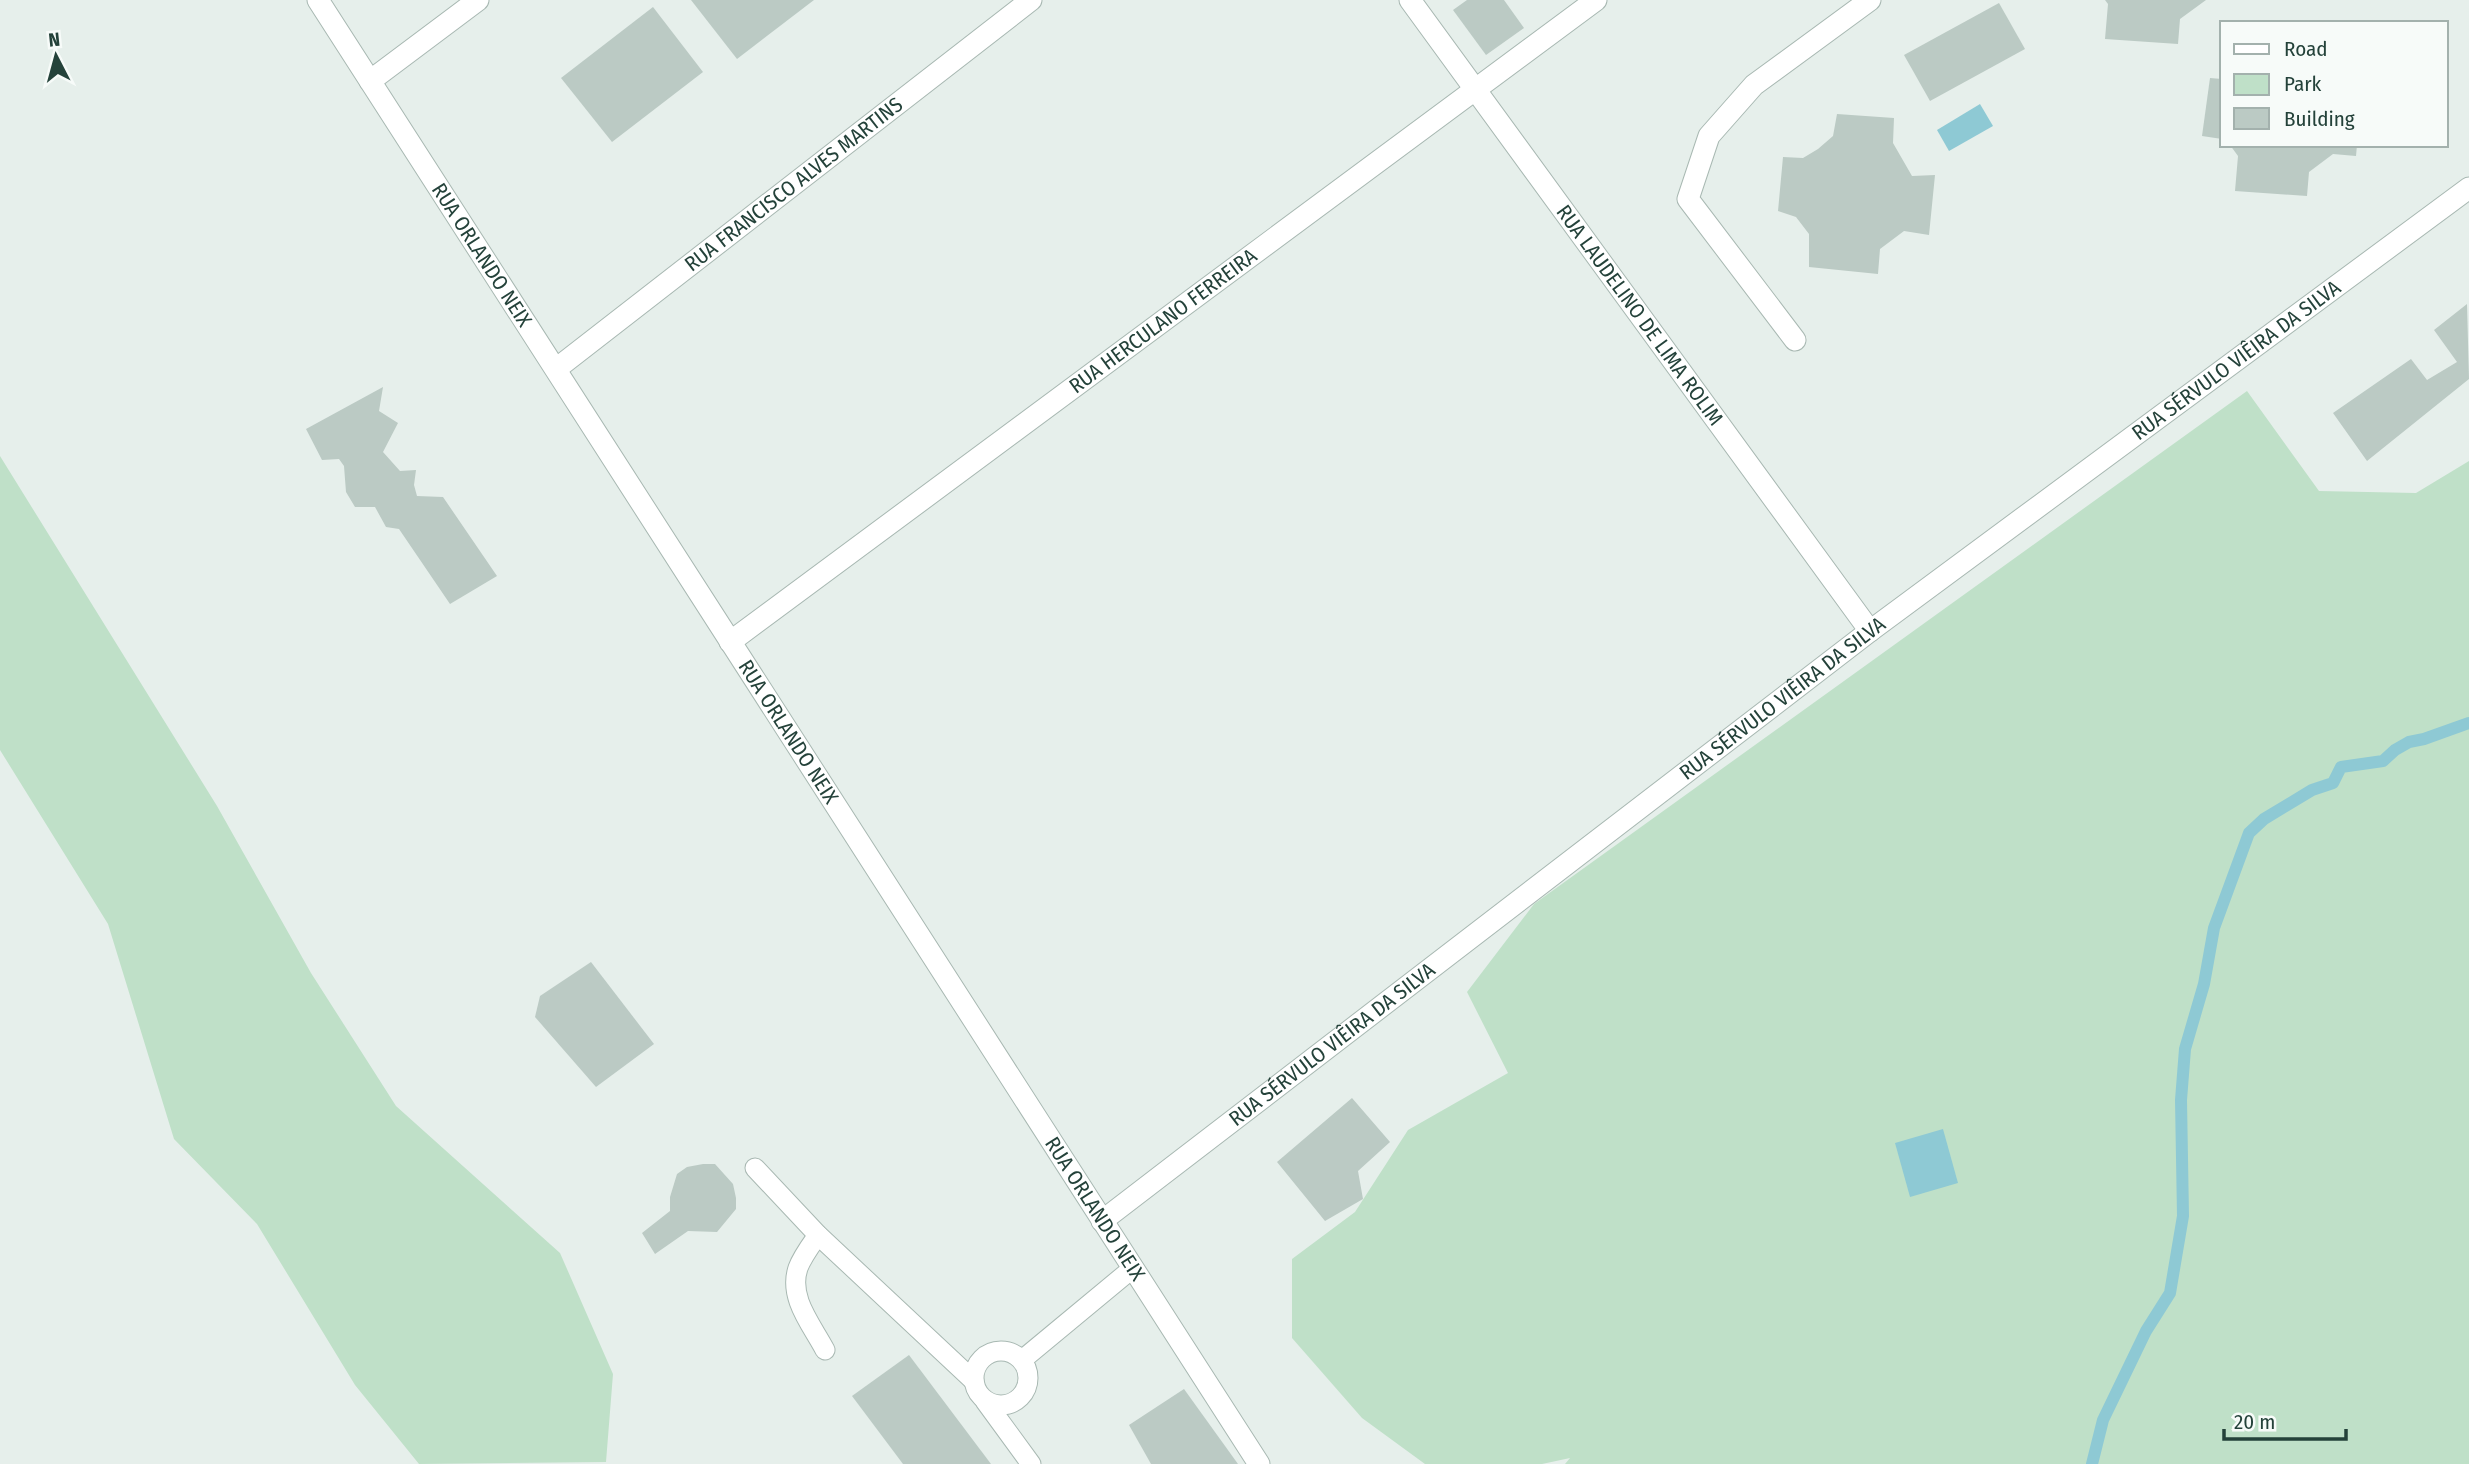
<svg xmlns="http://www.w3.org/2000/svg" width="2469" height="1464" font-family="'Fira Sans Condensed',sans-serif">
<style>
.green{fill:#bfe0c8}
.water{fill:#8ec9d4}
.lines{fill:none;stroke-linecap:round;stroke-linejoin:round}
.stream{stroke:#8ec9d4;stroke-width:12}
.building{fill:#bbcac4}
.service-casing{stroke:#a8b8b2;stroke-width:21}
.minor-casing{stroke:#a8b8b2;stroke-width:23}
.service{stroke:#fff;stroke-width:19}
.minor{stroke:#fff;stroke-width:21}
.labels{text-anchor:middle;stroke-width:5;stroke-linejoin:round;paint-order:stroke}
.street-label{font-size:21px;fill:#24423a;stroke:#f7fbf9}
</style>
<rect width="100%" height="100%" fill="#e6efeb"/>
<g class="green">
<path d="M2247 391 2319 491 2416 493 2469 461V1464H1565L1570 1458 1542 1464H1425L1362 1418 1292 1338V1259L1355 1212 1408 1130 1508 1073 1467 992 1534 904Z"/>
<path d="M0 456 217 806 311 973 396 1106 560 1253 613 1374 606 1462 419 1464 355 1385 257 1224 174 1139 108 924 0 750Z"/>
</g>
<g class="water">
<path d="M1980 104 1993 126 1949 151 1937 130Z"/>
<path d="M1943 1129 1958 1183 1910 1197 1895 1143Z"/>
</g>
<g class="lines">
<path class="stream" d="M2092 1464 2103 1420 2146 1331 2170 1293 2183 1216 2181 1100 2185 1049 2204 984 2214 928 2249 833 2264 819 2312 790 2333 783 2341 767 2383 761 2395 750 2409 742 2424 739 2469 723"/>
</g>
<g class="building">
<path d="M691 0H814L737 59Z"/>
<path d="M1467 0H1504L1524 28 1486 55 1453 10Z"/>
<path d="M2105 0H2206L2180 19 2178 44 2105 39 2108 4Z"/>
<path d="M1999 3 2025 49 1930 101 1904 55Z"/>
<path d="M653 7 703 72 612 142 561 78Z"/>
<path d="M2210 78 2222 79V139L2202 136Z"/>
<path d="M1837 114 1894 118 1893 143 1912 176 1935 175 1929 235 1904 231 1880 249 1878 274 1809 267V234L1796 217 1778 211 1783 157 1803 158 1818 149 1833 136Z"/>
<path d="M2230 145H2357L2356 156 2333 154 2309 172 2307 196 2235 191 2238 156Z"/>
<path d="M2467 304 2469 379 2367 461 2333 413 2411 359 2427 380 2457 362 2434 330Z"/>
<path d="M383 387 379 411 398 423 383 452 400 471 416 470 414 485 417 496 443 497 497 576 450 604 399 529 386 527 375 507H355L346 492 344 466 339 459 322 460 306 429Z"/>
<path d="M591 962 654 1044 596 1087 535 1017 540 996Z"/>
<path d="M1352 1098 1390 1142 1358 1171 1363 1199 1325 1221 1277 1162Z"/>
<path d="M703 1164H715L733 1184 736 1198V1209L717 1232 688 1231 655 1254 642 1233 670 1211V1197L677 1174 687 1167Z"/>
<path d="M909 1355 991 1464H903L852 1396Z"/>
<path d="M1184 1389 1238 1464H1151L1129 1425Z"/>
</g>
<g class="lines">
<g class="service-casing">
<g id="service">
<path d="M755 1168 818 1235 974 1381"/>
<path d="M818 1235C811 1245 802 1257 798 1268 788 1298 812 1325 825 1350"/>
<circle cx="1001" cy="1378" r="27"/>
<path d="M1022 1360 1133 1268"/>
<path d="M985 1401 1031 1464"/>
</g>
</g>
<g class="minor-casing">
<g id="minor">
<path id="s1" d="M318 0 1259 1464"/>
<path id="s2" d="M1410 0 1870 631"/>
<path d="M370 81 478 0"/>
<path d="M1795 340 1688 199 1709 136 1754 85 1870 0"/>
<path id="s3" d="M556 369 1031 0"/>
<path id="s4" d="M730 642 1596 0"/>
<path id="s5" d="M1102 1221 1870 631 2469 188"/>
</g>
</g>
<use href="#service" class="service"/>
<use href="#minor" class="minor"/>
</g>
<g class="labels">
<g class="street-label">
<text dy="7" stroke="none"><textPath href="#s3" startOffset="301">RUA FRANCISCO ALVES MARTINS</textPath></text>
<text dy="7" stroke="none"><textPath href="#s1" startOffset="303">RUA ORLANDO NEIX</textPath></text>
<text dy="7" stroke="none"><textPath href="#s2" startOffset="390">RUA LAUDELINO DE LIMA ROLIM</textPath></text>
<text dy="7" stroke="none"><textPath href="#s4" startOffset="539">RUA HERCULANO FERREIRA</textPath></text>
<text dy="7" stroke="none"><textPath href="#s5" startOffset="1424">RUA SÉRVULO VIÊIRA DA SILVA</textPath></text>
<text dy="7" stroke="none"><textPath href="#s5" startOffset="858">RUA SÉRVULO VIÊIRA DA SILVA</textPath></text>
<text dy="7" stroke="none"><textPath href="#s1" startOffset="870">RUA ORLANDO NEIX</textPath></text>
<text dy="7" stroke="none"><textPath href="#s5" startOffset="290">RUA SÉRVULO VIÊIRA DA SILVA</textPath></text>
<text dy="7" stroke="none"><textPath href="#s1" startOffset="1437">RUA ORLANDO NEIX</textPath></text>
</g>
</g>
<rect x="2220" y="21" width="228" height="126" fill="#f7fbf9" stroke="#a3b1ad" stroke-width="2"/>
<rect x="2234" y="44" width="35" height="10" fill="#ffffff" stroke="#a3b1ad" stroke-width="2"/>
<text x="2284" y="56" font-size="21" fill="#24423a">Road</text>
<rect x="2234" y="74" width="35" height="21" fill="#bfe0c8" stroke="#a3b1ad" stroke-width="2"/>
<text x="2284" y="91" font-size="21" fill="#24423a">Park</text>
<rect x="2234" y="108" width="35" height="21" fill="#bbcac4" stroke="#a3b1ad" stroke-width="2"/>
<text x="2284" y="126" font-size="21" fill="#24423a">Building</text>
<g transform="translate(56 56) rotate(354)" stroke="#f7fbf9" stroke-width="5" paint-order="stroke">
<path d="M0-5L12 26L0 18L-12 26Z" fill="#24423a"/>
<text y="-10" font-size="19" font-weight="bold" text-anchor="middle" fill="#24423a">N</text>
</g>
<path d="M2224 1429v10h122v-10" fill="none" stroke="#24423a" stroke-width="3.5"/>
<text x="2234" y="1429" font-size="21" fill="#24423a" stroke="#f7fbf9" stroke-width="5" paint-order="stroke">20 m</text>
</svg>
